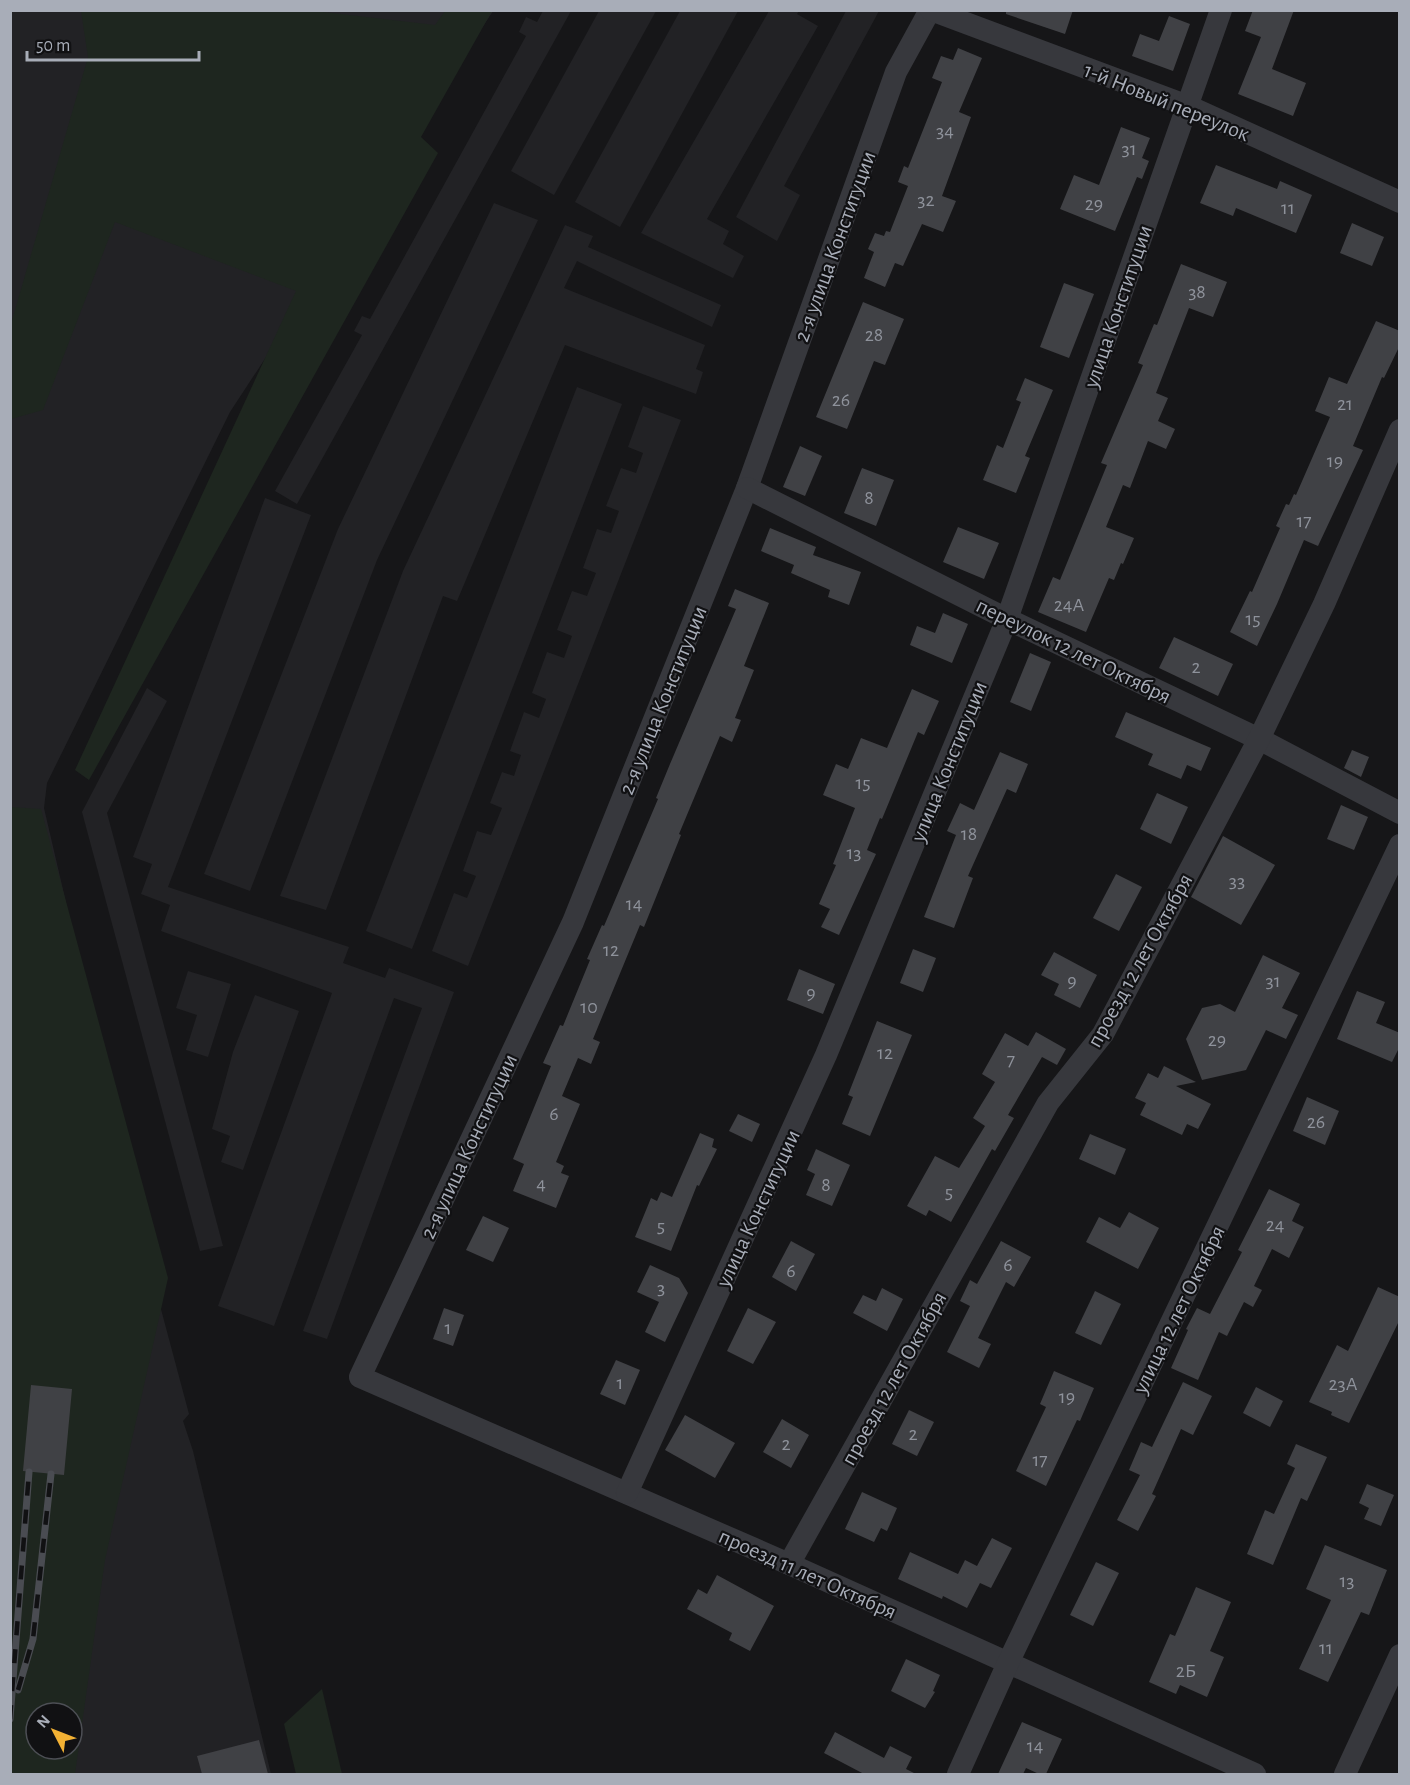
<svg xmlns="http://www.w3.org/2000/svg" width="1410" height="1785" font-family="'Alegreya Sans',sans-serif">
<style>
.built{fill:#222225;fill-rule:evenodd}
.green{fill:#1e261f;fill-rule:evenodd}
.building{fill:#404145}
.lines{fill:none;stroke-linecap:round;stroke-linejoin:round}
.minor{stroke:#37383d;stroke-width:22}
.rail-casing{stroke:#4a4c52;stroke-width:7}
.rail{stroke:#111113;stroke-width:4.5;stroke-dasharray:14;stroke-linecap:butt}
.labels{text-anchor:middle;stroke-width:4.5;stroke-linejoin:round;paint-order:stroke}
.number-label{font-size:20px;fill:#8e929b}
.street-label{font-size:22px;fill:#a8adb8;stroke:#111113}
</style>
<rect width="100%" height="100%" fill="#161618"/>
<g class="built">
<path d="M11 11H493L230 412 47 783 44 808 158 1298 189 1414 183 1421 193 1451 271 1774H11ZM36 1713H72V1749H36Z"/>
<path d="M543 11H571L297 504 275 491 362 335 354 331 362 316 370 319 526 36 519 32 526 17 537 22Z"/>
<path d="M599 11H656L554 195 511 171Z"/>
<path d="M680 11H738L620 227 575 202Z"/>
<path d="M769 11H799L797 14 818 26 707 219 729 231 723 244 744 256 733 278 641 233Z"/>
<path d="M846 11H879L784 186 800 195 777 241 736 217Z"/>
<path d="M494 203 538 220 377 560 250 891 204 874 338 529Z"/>
<path d="M565 225 593 236 588 247 721 305 712 327 577 261 564 288 705 345 696 369 703 372 696 394 565 345 457 601 443 596 326 910 280 896 403 571Z"/>
<path d="M577 387 622 404 412 949 366 931Z"/>
<path d="M643 406 681 420 468 966 432 951 454 893 467 898 476 876 463 871 477 831 491 835 502 808 490 803 502 772 514 776 521 755 510 751 524 712 539 718 546 699 532 693 547 652 564 658 572 636 557 630 572 591 587 596 596 573 583 568 597 529 611 533 619 511 606 506 621 468 636 473 643 453 628 447Z"/>
<path d="M265 498 311 515 168 887 349 947 343 963 385 978 389 968 454 992 327 1339 303 1331 422 1008 394 998 274 1326 218 1306 332 993 161 931 170 905 141 894 152 864 133 857Z"/>
<path d="M147 688 167 701 107 813 223 1246 200 1251 82 812Z"/>
<path d="M188 971 231 984 208 1057 186 1050 197 1015 176 1008Z"/>
<path d="M255 995 299 1011 243 1170 221 1162 230 1136 212 1129 233 1052Z"/>
</g>
<g class="green">
<path d="M306 10 435 25 445 11H492L421 137 438 153 89 780 75 770 296 291 115 222 43 410 11 419V324L88 57 81 11Z"/>
<path d="M10 807 41 809 168 1278 105 1560 75 1774H11ZM36 1713H72V1749H36Z"/>
<path d="M322 1689 342 1774H296L284 1724Z"/>
</g>
<g class="building">
<path d="M1006 10H1073L1065 34 1006 14Z"/>
<path d="M1253 10H1294L1272 69 1306 83 1293 116 1238 94 1261 37 1245 31Z"/>
<path d="M1169 16 1190 24 1173 71 1132 56 1140 34 1159 41Z"/>
<path d="M958 48 982 58 959 112 971 117 942 196 956 201 943 232 922 224 903 266 895 263 885 287 864 278 874 252 868 249 875 233 884 236 886 231 890 232 908 186 898 182 904 166 908 168 942 82 932 78 941 56 953 60Z"/>
<path d="M1121 127 1150 138 1142 158 1149 161 1142 179 1137 177 1115 231 1060 209 1074 175 1099 185Z"/>
<path d="M1216 165 1277 189 1280 181 1312 195 1296 233 1236 208 1233 216 1200 203Z"/>
<path d="M1352 223 1384 237 1372 266 1340 253Z"/>
<path d="M1181 264 1227 282 1213 317 1189 308 1156 393 1168 398 1158 421 1175 429 1166 449 1148 441 1130 488 1123 485 1106 527 1134 538 1123 564 1121 563 1114 580 1109 578 1086 632 1038 612 1053 577 1060 580 1107 465 1101 463 1143 365 1138 363 1154 324 1157 325Z"/>
<path d="M1064 283 1094 294 1069 358 1040 347Z"/>
<path d="M863 302 904 319 885 365 874 361 847 429 816 417Z"/>
<path d="M1376 321 1400 331V345L1384 378 1382 377 1353 446 1363 450 1318 546 1304 540 1277 604 1257 646 1230 632 1250 591 1252 592 1280 528 1276 526 1286 504 1289 505 1294 494 1296 495 1330 417 1315 411 1329 377 1347 384Z"/>
<path d="M1025 378 1053 390 1025 456 1030 458 1016 493 983 480 997 445 1003 448 1021 402 1016 400Z"/>
<path d="M800 446 822 456 805 496 783 487Z"/>
<path d="M862 468 894 480 876 526 844 513Z"/>
<path d="M958 527 999 543 984 579 943 562Z"/>
<path d="M770 528 816 547 813 555 861 572 849 605 828 597 830 590 791 573 794 565 761 551Z"/>
<path d="M735 589 769 603 744 666 754 670 735 718 741 720 732 742 720 736 679 834 681 835 644 927 640 925 609 1000 593 1039 600 1042 591 1064 578 1058 562 1096 580 1104 556 1162 564 1166 561 1173 569 1176 556 1208 513 1191 524 1164 513 1159 551 1066 543 1063 560 1025 563 1026 590 960 587 959 602 925 604 926 658 799 656 798 670 764 736 609 728 606Z"/>
<path d="M943 613 968 624 952 663 910 645 917 626 935 633Z"/>
<path d="M1174 637 1233 664 1218 696 1159 668Z"/>
<path d="M1030 653 1051 662 1031 711 1010 702Z"/>
<path d="M912 689 939 701 924 735 918 732 882 819 880 818 867 850 876 854 839 935 821 927 830 909 819 904 836 865 833 864 855 808 823 795 836 764 848 769 861 738 887 748Z"/>
<path d="M1126 712 1211 748 1201 771 1187 765 1181 779 1148 765 1153 754 1115 737Z"/>
<path d="M1352 750 1369 757 1361 777 1344 768Z"/>
<path d="M1000 752 1028 764 1016 793 1007 789 968 876 973 878 954 928 924 917 956 835 947 831 960 803 974 810Z"/>
<path d="M1157 793 1188 807 1171 844 1140 829Z"/>
<path d="M1341 805 1368 817 1354 850 1327 839Z"/>
<path d="M1223 836 1275 865 1241 925 1191 897Z"/>
<path d="M1116 874 1142 887 1119 931 1093 918Z"/>
<path d="M913 949 936 958 923 992 900 983Z"/>
<path d="M1054 952 1097 975 1080 1008 1054 995 1059 984 1041 975Z"/>
<path d="M1263 955 1300 973 1282 1008 1298 1015 1286 1039 1266 1030 1246 1070 1202 1080 1186 1039 1202 1008 1220 1004 1235 1012Z"/>
<path d="M799 969 835 984 823 1014 787 1000Z"/>
<path d="M1357 991 1385 1002 1376 1023 1400 1033V1046L1392 1062 1337 1039Z"/>
<path d="M877 1021 912 1035 870 1136 842 1124 853 1097 848 1095Z"/>
<path d="M1036 1032 1066 1049 1057 1065 1042 1057 1008 1115 1014 1118 995 1151 992 1149 951 1222 929 1210 926 1216 907 1206 935 1156 959 1168 985 1126 973 1118 995 1082 982 1074 1005 1033 1028 1046Z"/>
<path d="M1164 1066 1196 1082 1176 1086 1211 1104 1198 1129 1187 1124 1182 1135 1140 1115 1146 1103 1135 1098 1148 1073 1158 1078Z"/>
<path d="M1307 1097 1339 1111 1325 1145 1293 1131Z"/>
<path d="M738 1114 760 1124 752 1142 729 1131Z"/>
<path d="M700 1133 714 1139 712 1147 717 1149 699 1186 697 1185 671 1251 635 1237 651 1198 657 1201 661 1192 672 1197Z"/>
<path d="M1090 1134 1126 1149 1115 1175 1079 1159Z"/>
<path d="M816 1149 850 1165 832 1206 806 1195 815 1174 807 1170Z"/>
<path d="M1269 1189 1300 1204 1292 1221 1304 1227 1289 1258 1272 1249 1254 1286 1262 1290 1253 1307 1244 1302 1227 1336 1219 1332 1198 1380 1171 1368 1188 1330 1186 1329 1197 1308 1210 1314 1242 1252 1238 1250Z"/>
<path d="M1129 1212 1159 1228 1138 1269 1086 1242 1099 1217 1120 1228Z"/>
<path d="M483 1216 509 1228 493 1262 466 1250Z"/>
<path d="M791 1241 815 1254 796 1291 772 1277Z"/>
<path d="M1001 1241 1031 1257 1014 1287 1006 1282 978 1338 991 1344 979 1368 947 1352 970 1306 960 1301 970 1280 977 1284Z"/>
<path d="M650 1265 679 1278 688 1293 665 1342 645 1332 659 1302 637 1292Z"/>
<path d="M1378 1287 1400 1297V1319L1349 1423 1331 1415 1332 1412 1309 1402 1337 1345 1348 1351Z"/>
<path d="M882 1288 903 1299 887 1331 853 1313 863 1295 876 1301Z"/>
<path d="M1095 1291 1121 1304 1101 1345 1075 1333Z"/>
<path d="M444 1308 464 1315 453 1346 433 1339Z"/>
<path d="M748 1308 776 1322 753 1364 727 1351Z"/>
<path d="M616 1360 640 1370 625 1405 600 1394Z"/>
<path d="M1054 1371 1094 1388 1080 1421 1077 1420 1046 1486 1016 1471 1046 1407 1040 1404Z"/>
<path d="M1183 1382 1212 1396 1193 1435 1181 1429 1152 1494 1156 1496 1138 1531 1117 1520 1140 1475 1129 1470 1141 1442 1152 1447Z"/>
<path d="M31 1385 72 1389 64 1475 23 1471Z"/>
<path d="M1256 1387 1283 1401 1270 1427 1243 1413Z"/>
<path d="M909 1410 934 1422 917 1456 892 1444Z"/>
<path d="M685 1415 735 1443 715 1478 665 1450Z"/>
<path d="M782 1419 809 1435 791 1468 763 1452Z"/>
<path d="M1296 1444 1327 1457 1307 1501 1301 1498 1273 1565 1247 1554 1265 1510 1274 1514 1295 1468 1287 1464Z"/>
<path d="M1367 1484 1394 1495 1381 1526 1364 1519 1369 1508 1359 1503Z"/>
<path d="M862 1492 897 1508 887 1531 881 1528 874 1542 845 1529Z"/>
<path d="M992 1538 1012 1548 991 1588 980 1583 967 1608 943 1596 942 1599 898 1579 910 1552 958 1574 965 1560 977 1566Z"/>
<path d="M1325 1545 1387 1570 1369 1615 1361 1612 1328 1682 1299 1669 1331 1600 1306 1589Z"/>
<path d="M1096 1562 1119 1573 1093 1626 1070 1615Z"/>
<path d="M717 1575 774 1606 750 1651 729 1640 732 1633 687 1609 698 1589 707 1594Z"/>
<path d="M1196 1587 1231 1602 1210 1651 1224 1657 1207 1697 1180 1685 1176 1694 1149 1682 1170 1634 1175 1636Z"/>
<path d="M906 1659 940 1675 933 1691 935 1692 925 1708 891 1691Z"/>
<path d="M1022 1722 1062 1739 1046 1774H1039L1026 1768 1023 1774H998Z"/>
<path d="M835 1732 884 1758 890 1746 912 1757 906 1769 916 1774H864L824 1753Z"/>
<path d="M259 1740 268 1774H202L197 1756Z"/>
</g>
<g class="lines">
<g class="minor">
<path d="M930 10 896 72 747 488 573 922 360 1377 789 1564 1255 1774"/>
<path d="M931 10 1188 106 1400 202"/>
<path d="M747 488 1007 619 1259 739 1400 813"/>
<path d="M627 1493 826 1055 1007 619 1221 10"/>
<path d="M789 1564 1048 1103 1103 1034 1259 739 1324 604 1400 430"/>
<path d="M958 1774 1008 1663 1400 845"/>
<path d="M1345 1774 1400 1655"/>
</g>
<g class="rail-casing">
<g id="rail">
<path d="M18 1690 33 1639 51 1474"/>
<path d="M10 1719 29 1472"/>
</g>
</g>
<use href="#rail" class="rail"/>
</g>
<g class="labels">
<g class="number-label">
<text x="945" y="137">34</text>
<text x="1129" y="155">31</text>
<text x="926" y="206">32</text>
<text x="1094" y="210">29</text>
<text x="1288" y="214">11</text>
<text x="1197" y="298">38</text>
<text x="874" y="341">28</text>
<text x="841" y="406">26</text>
<text x="1345" y="410">21</text>
<text x="1335" y="467">19</text>
<text x="869" y="504">8</text>
<text x="1304" y="527">17</text>
<text x="1069" y="611">24А</text>
<text x="1253" y="625">15</text>
<text x="1196" y="673">2</text>
<text x="863" y="789">15</text>
<text x="969" y="840">18</text>
<text x="854" y="859">13</text>
<text x="1237" y="887">33</text>
<text x="634" y="910">14</text>
<text x="611" y="956">12</text>
<text x="1072" y="987">9</text>
<text x="1273" y="987">31</text>
<text x="811" y="999">9</text>
<text x="589" y="1013">10</text>
<text x="1217" y="1046">29</text>
<text x="885" y="1059">12</text>
<text x="1011" y="1066">7</text>
<text x="554" y="1120">6</text>
<text x="1316" y="1128">26</text>
<text x="541" y="1190">4</text>
<text x="826" y="1191">8</text>
<text x="949" y="1198">5</text>
<text x="1275" y="1231">24</text>
<text x="661" y="1232">5</text>
<text x="1008" y="1271">6</text>
<text x="791" y="1277">6</text>
<text x="661" y="1294">3</text>
<text x="448" y="1334">1</text>
<text x="620" y="1389">1</text>
<text x="1343" y="1390">23А</text>
<text x="1067" y="1403">19</text>
<text x="913" y="1440">2</text>
<text x="786" y="1450">2</text>
<text x="1040" y="1466">17</text>
<text x="1347" y="1587">13</text>
<text x="1326" y="1654">11</text>
<text x="1186" y="1677">2Б</text>
<text x="1035" y="1752">14</text>
</g>
<g class="street-label">
<text transform="translate(1167 101) rotate(22)" y="8">1-й Новый переулок</text>
<text transform="translate(834 246) rotate(-70)" y="8">2-я улица Конституции</text>
<text transform="translate(1117 306) rotate(-71)" y="8">улица Конституции</text>
<text transform="translate(1074 650) rotate(26)" y="8">переулок 12 лет Октября</text>
<text transform="translate(662 700) rotate(-68)" y="8">2-я улица Конституции</text>
<text transform="translate(948 761) rotate(-68)" y="8">улица Конституции</text>
<text transform="translate(1139 960) rotate(-61)" y="8">проезд 12 лет Октября</text>
<text transform="translate(468 1146) rotate(-65)" y="8">2-я улица Конституции</text>
<text transform="translate(757 1208) rotate(-65)" y="8">улица Конституции</text>
<text transform="translate(1178 1309) rotate(-64)" y="8">улица 12 лет Октября</text>
<text transform="translate(893 1378) rotate(-61)" y="8">проезд 12 лет Октября</text>
<text transform="translate(808 1573) rotate(24)" y="8">проезд 11 лет Октября</text>
</g>
</g>
<rect width="1410" height="1785" fill="none" stroke="#a8adb8" stroke-width="24"/>
<g transform="translate(54 1731) rotate(312)"><circle r="28" fill="#111113" stroke="#4d4f55" stroke-width="1.5"/>
<path d="M0-4.5L10 22L0 15L-10 22Z" fill="#f2b134"/>
<text y="-9" font-size="16" font-weight="bold" text-anchor="middle" fill="#a8adb8">N</text>
</g>
<path d="M27 51v9h172v-9" fill="none" stroke="#a8adb8" stroke-width="3"/>
<text x="36" y="51" font-size="18" fill="#a8adb8" stroke="#111113" stroke-width="4.5" paint-order="stroke">50 m</text>
</svg>
